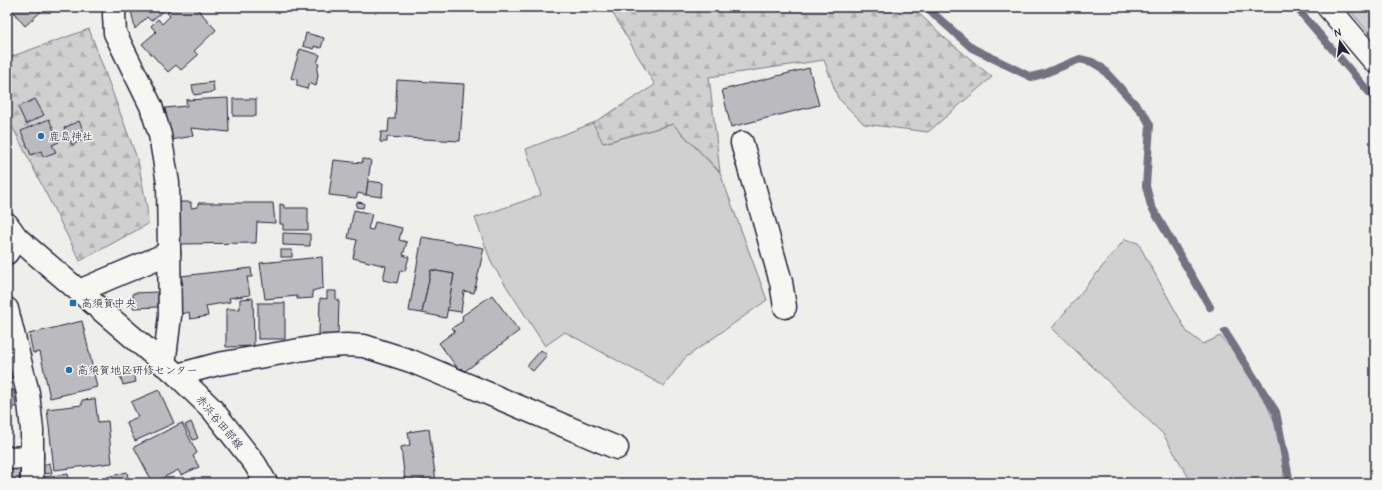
<svg xmlns="http://www.w3.org/2000/svg" width="1382" height="490" font-family="'Comic Neue','Klee One',sans-serif">
<style>
.green{fill:#d0d0d1;stroke:#797986}
.forest{fill:url(#forest-firs);stroke:#797986}
.lines{fill:none;stroke-linecap:round;stroke-linejoin:round}
.stream{stroke:#727281;stroke-width:8}
.building{fill:#bbbbbf;stroke:#22223b}
.minor-casing{stroke:#22223b;stroke-width:25}
.major-casing{stroke:#22223b;stroke-width:25}
.minor{stroke:#f6f6f2;stroke-width:22}
.major{stroke:#f6f6f2;stroke-width:22}
.poi-dot{fill:#1f6fb2;stroke:#f6f6f2;stroke-width:1.5}
.labels{text-anchor:middle;stroke-width:3;stroke-linejoin:round;paint-order:stroke}
.poi-label{font-size:11px;fill:#22223b;stroke:#f6f6f2;text-anchor:start}
.street-label{font-size:11px;fill:#22223b;stroke:#f6f6f2}
</style>
<defs>
<pattern id="forest-firs" width="22" height="20" patternUnits="userSpaceOnUse"><rect width="22" height="20" fill="#d0d0d1"/><path d="M5 1l3.5 6h-7zM16 11l3.5 6h-7z" fill="#b2b2b4"/></pattern>
</defs>
<rect width="100%" height="100%" fill="#eeeeeb"/>
<filter id="ink" filterUnits="userSpaceOnUse"><feTurbulence type="fractalNoise" baseFrequency=".025" numOctaves="2"/><feDisplacementMap in="SourceGraphic" scale="8" xChannelSelector="R" yChannelSelector="G"/><feConvolveMatrix kernelMatrix="1 2 1 2 8 2 1 2 1" color-interpolation-filters="sRGB"/></filter>
<g filter="url(#ink)">
<g class="green">
<path d="M1347 7H1375V40Z"/>
<path d="M593 123 604 143 673 124 720 173 767 300 685 358 664 386 565 332 545 346 492 264 475 218 541 195 526 149Z"/>
<path d="M1125 239 1138 243 1187 332 1203 344 1220 336 1253 373 1279 432 1284 474 1281 483H1192L1163 434 1052 328Z"/>
</g>
<g class="forest">
<path d="M609 7H912L945 38 992 77 928 132 864 124 838 98 824 60 709 77 720 172 673 124 603 143 593 123 655 85Z"/>
<path d="M89 29 138 161 147 208 148 224 80 261 7 116V58Z"/>
</g>
<g class="lines">
<g class="stream">
<path d="M926 7 972 48 1031 77 1043 74 1080 59 1092 62 1102 68 1144 114 1150 125 1146 186 1151 206 1210 307"/>
<path d="M1296 7 1375 99"/>
<path d="M1225 332 1276 412 1290 483"/>
</g>
</g>
<g class="building">
<path d="M9 7H46L25 26Z"/>
<path d="M134 7H168L151 21 147 17 135 29 131 10Z"/>
<path d="M174 7H196L216 30 194 51 198 55 181 70 176 65 168 72 142 44 156 32 151 26 158 19 162 24 170 16 167 13Z"/>
<path d="M306 33 324 38 321 48 314 46V49L303 46Z"/>
<path d="M300 49 320 55 317 63 319 64 317 70 318 75 316 86 309 83 307 89 297 86V80L291 78Z"/>
<path d="M809 68 819 105 731 127 722 90Z"/>
<path d="M397 80 464 84 460 141 387 137V142H380L381 132H388L389 119H395Z"/>
<path d="M213 82 214 92 194 95 192 85Z"/>
<path d="M228 98 229 132 191 128 193 136 171 140 165 108 187 106 186 100Z"/>
<path d="M35 99 44 115 26 124 18 107Z"/>
<rect x="233" y="99" width="23" height="17"/>
<path d="M49 119 59 142 52 145 56 152 43 157 41 151 31 155 21 131Z"/>
<path d="M79 121 87 138 72 145 64 128Z"/>
<path d="M363 159 371 160 366 195 358 193 356 198 329 195 334 160 362 163Z"/>
<path d="M368 181 383 183 382 197 366 195Z"/>
<path d="M177 202H191V208L198 207V203H273L275 223 257 222 256 243 178 244Z"/>
<path d="M357 202 364 203 363 208 356 207Z"/>
<path d="M280 204 284 205V208H308V230H283V224H280Z"/>
<path d="M354 210 372 214 368 229 373 230 375 222 402 228 399 240 407 242 403 255 409 257 405 271 400 270 397 283 383 280 386 266 353 258 357 240 348 238Z"/>
<path d="M283 233 310 234V246L283 245Z"/>
<path d="M422 237 484 248 474 293 464 291 461 312 447 310 454 274 431 270 422 313 409 311Z"/>
<rect x="281" y="250" width="11" height="7"/>
<path d="M322 257 323 288 312 291 313 298 297 299V296L265 299 260 263Z"/>
<path d="M251 268 252 277H247L250 295 229 298 230 302 206 306 208 316 190 319 189 312 181 314 174 286 183 285 181 276Z"/>
<path d="M431 270 454 274 446 318 422 313Z"/>
<path d="M327 291H336V300H339L338 335 319 334 320 298 327 299Z"/>
<path d="M158 292V307L133 308V293Z"/>
<path d="M492 295 519 331 465 371 462 368 459 370 439 343 455 331 452 328 463 321 462 316Z"/>
<path d="M253 298 254 346 226 347V309H240V299Z"/>
<rect x="258" y="303" width="27" height="36"/>
<path d="M82 321 97 387 50 398 40 352 33 353 29 334Z"/>
<path d="M541 350 547 355 533 371 527 366Z"/>
<path d="M133 371 136 382 123 385 120 375Z"/>
<path d="M7 390H14L16 407 7 408Z"/>
<path d="M159 390 174 423 135 441 126 422 138 417 131 402Z"/>
<path d="M95 399 98 422 108 421 112 463 54 470 47 409 82 405V400Z"/>
<path d="M191 422 198 438 193 440 185 425Z"/>
<path d="M182 423 197 453 193 456 199 467 181 475 178 470 153 483 134 447Z"/>
<path d="M429 429 436 482 425 483V479L405 481 401 447 410 445 408 432Z"/>
<path d="M50 463 52 473 44 474 42 465Z"/>
<path d="M7 468H20L19 483H7Z"/>
<path d="M127 472 129 483H108L107 477Z"/>
<path d="M68 474 69 483H42V477Z"/>
</g>
<g class="lines">
<g class="minor-casing">
<g id="minor">
<path d="M115 7 114 15 115 33 151 106 160 135 168 183 170 316 164 365"/>
<path d="M1328 7 1375 62"/>
<path d="M742 143 781 282 785 307"/>
<path d="M7 253 17 238"/>
<path d="M79 291 169 253"/>
<path d="M7 309 28 393 32 430V483"/>
<path d="M177 375 218 364 317 347 346 345 364 346 411 361 617 448"/>
<path d="M7 458 32 457"/>
</g>
</g>
<g class="major-casing">
<path id="major" d="M7 224 17 238 177 375 212 409 255 464 266 483"/>
</g>
<use href="#minor" class="minor"/>
<use href="#major" class="major"/>
</g>
</g>
<g class="poi-dot">
<circle cx="41" cy="136" r="4"/>
<rect x="69" y="299" width="8" height="8" rx="2"/>
<circle cx="69" cy="370" r="4"/>
</g>
<g class="labels">
<g class="poi-label">
<text x="49" y="140">鹿島神社</text>
<text x="81" y="307">高須賀中央</text>
<text x="77" y="374">高須賀地区研修センター</text>
</g>
<g class="street-label">
<text transform="translate(220 422) rotate(50)" y="4">赤浜谷田部線</text>
</g>
</g>
<rect width="1382" height="490" fill="none" stroke="#f6f6f2" stroke-width="24"/>
<rect x="12" y="12" width="1358" height="466" fill="none" stroke="#22223b" stroke-width="1.5" filter="url(#ink)"/>
<g transform="translate(1340 42) rotate(346)" stroke="#f6f6f2" stroke-width="3" paint-order="stroke">
<path d="M0-3L7 15L0 10L-7 15Z" fill="#22223b"/>
<text y="-6" font-size="11" font-weight="bold" text-anchor="middle" fill="#22223b">N</text>
</g>
</svg>
